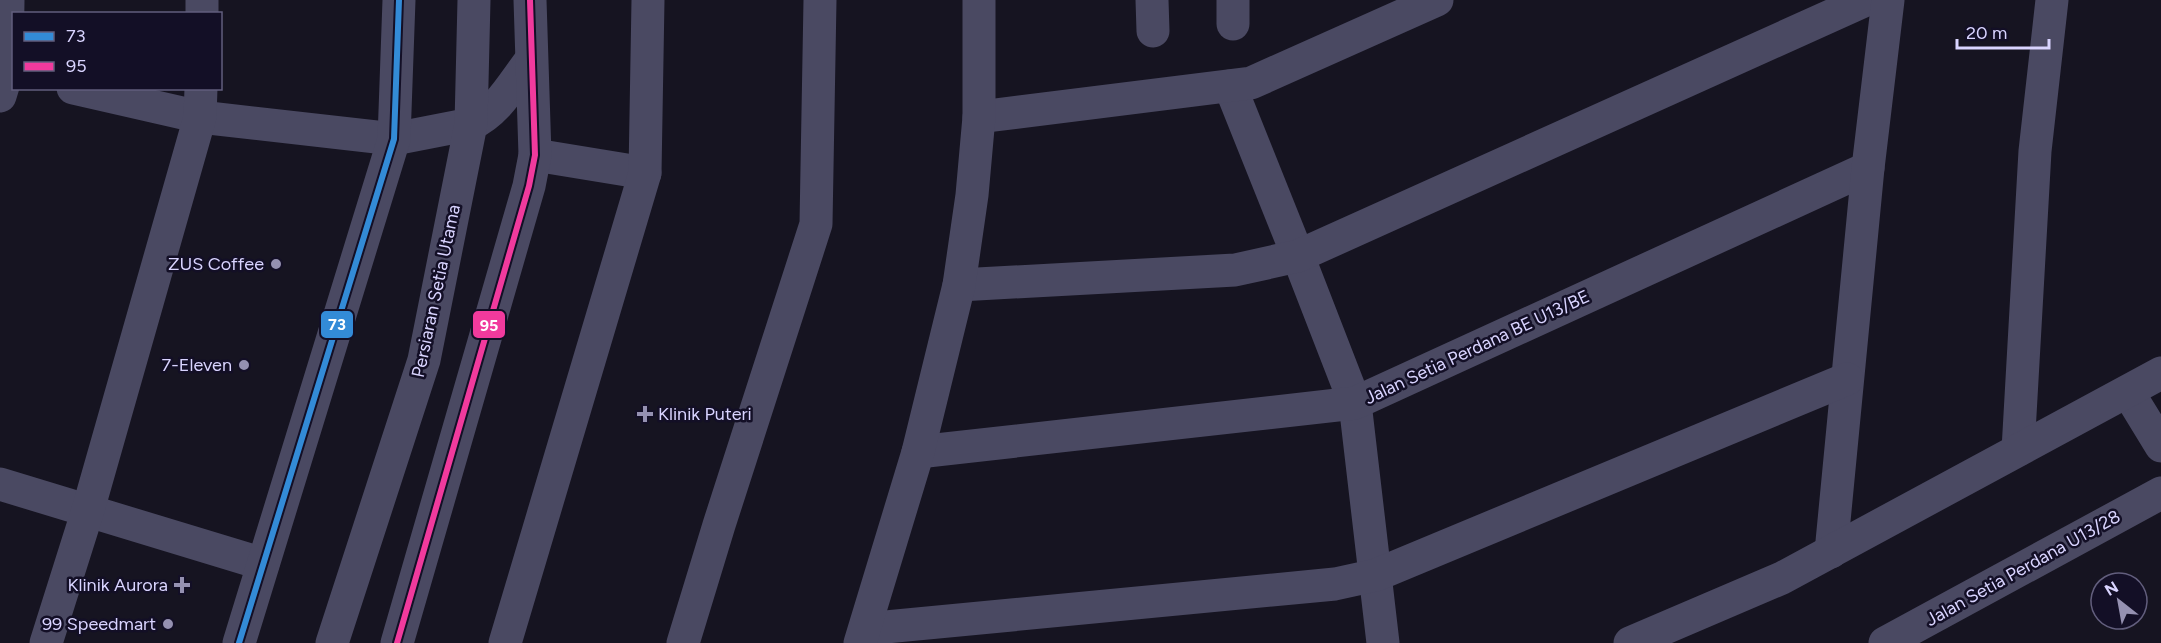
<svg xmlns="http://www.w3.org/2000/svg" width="2161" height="643" font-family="Figtree,sans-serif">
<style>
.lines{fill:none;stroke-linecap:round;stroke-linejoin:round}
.minor{stroke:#4a4962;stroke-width:33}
.bus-1-casing{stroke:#130f26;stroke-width:10}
.bus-2-casing{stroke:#130f26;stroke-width:10}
.bus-1{stroke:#338bd7;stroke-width:6}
.bus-2{stroke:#f13a9d;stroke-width:6}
.poi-dot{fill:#9591b1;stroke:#130f26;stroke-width:2}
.labels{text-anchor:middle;stroke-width:5;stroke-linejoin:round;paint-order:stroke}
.poi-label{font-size:18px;fill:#d9d4ff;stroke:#130f26;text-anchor:end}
.street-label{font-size:18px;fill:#d9d4ff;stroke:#130f26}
.line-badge{stroke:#130f26;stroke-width:2}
.badge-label{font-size:16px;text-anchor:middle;font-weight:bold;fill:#fff}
</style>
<rect width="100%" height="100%" fill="#161421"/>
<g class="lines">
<g class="minor">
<path d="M1152 0 1153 31"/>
<path d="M1233 0V24"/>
<path d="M202 14V0"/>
<path d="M1230 86 1298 256 1355 403 1383 643"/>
<path d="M73 88 200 117 394 139 471 124C498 112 513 83 531 60"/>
<path d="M0 96 7 73 8 0"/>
<path d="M979 117 1251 83 1437 0"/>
<path d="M535 155 645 173"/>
<path d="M959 285 1235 270 1298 256 1866 0"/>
<path d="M2128 392 2161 446"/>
<path d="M2018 450 2035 151 2052 0"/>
<path d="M918 452 1355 403 1868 168"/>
<path d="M0 484 263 564"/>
<path d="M1831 552 1868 168 1888 0"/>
<path d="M865 629 1335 584 1376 575 1847 379"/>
<path d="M46 643 88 510 200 117 201 88"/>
<path d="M239 643 394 139 399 0"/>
<path d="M332 643 424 360 471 124 474 0"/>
<path d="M397 643 529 186 535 155 530 0"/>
<path d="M505 643 645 173 648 0"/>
<path d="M683 643 719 525 816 224 820 0"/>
<path d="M860 643 918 452 959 285 972 195 979 117V0"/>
<path d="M1630 643 1782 578 2161 373"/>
<path d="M1885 643 2161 493"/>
</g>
<g class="bus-1-casing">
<path id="bus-1" d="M239 643 394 139 399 0"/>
</g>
<g class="bus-2-casing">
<path id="bus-2" d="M397 643 529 186 535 155 530 0"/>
</g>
<use href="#bus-1" class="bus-1"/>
<use href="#bus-2" class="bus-2"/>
</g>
<g class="poi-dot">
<circle cx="276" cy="264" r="6"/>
<circle cx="244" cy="365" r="6"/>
<path d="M642 405h6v6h6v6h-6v6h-6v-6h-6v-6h6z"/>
<path d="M179 576h6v6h6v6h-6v6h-6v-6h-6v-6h6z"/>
<circle cx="168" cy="624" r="6"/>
</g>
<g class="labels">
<g class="poi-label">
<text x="264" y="270">ZUS Coffee</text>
<text x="232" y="371">7-Eleven</text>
<text x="658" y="420" text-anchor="start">Klinik Puteri</text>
<text x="168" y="591">Klinik Aurora</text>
<text x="156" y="630">99 Speedmart</text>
</g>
<g class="street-label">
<text transform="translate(436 291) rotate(-78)" y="6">Persiaran Setia Utama</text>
<text transform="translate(1477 347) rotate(-25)" y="6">Jalan Setia Perdana BE U13/BE</text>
<text transform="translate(2023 568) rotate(-29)" y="6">Jalan Setia Perdana U13/28</text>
</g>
</g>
<g class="line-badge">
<rect x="320" y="310" width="34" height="29" rx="6" fill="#338bd7"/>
<rect x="472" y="310" width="34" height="29" rx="6" fill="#f13a9d"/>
</g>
<g class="badge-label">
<text x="337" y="330">73</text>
<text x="489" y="331">95</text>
</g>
<rect x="12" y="12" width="210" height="78" fill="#130f26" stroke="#625e7d" stroke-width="1.5"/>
<rect x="24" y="32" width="30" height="9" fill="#338bd7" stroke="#625e7d" stroke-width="1.5"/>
<text x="66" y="42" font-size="18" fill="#d9d4ff">73</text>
<rect x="24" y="62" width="30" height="9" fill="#f13a9d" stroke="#625e7d" stroke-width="1.5"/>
<text x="66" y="72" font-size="18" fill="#d9d4ff">95</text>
<g transform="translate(2119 601) rotate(329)"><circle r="28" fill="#130f26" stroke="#625e7d" stroke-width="1.5"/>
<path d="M0-4.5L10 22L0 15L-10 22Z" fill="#9591b1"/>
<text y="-9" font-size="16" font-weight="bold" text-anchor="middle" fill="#d9d4ff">N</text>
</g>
<path d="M1957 39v9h92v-9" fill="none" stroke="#d9d4ff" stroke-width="3"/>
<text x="1966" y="39" font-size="18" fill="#d9d4ff" stroke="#130f26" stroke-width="4.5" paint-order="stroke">20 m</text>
</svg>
